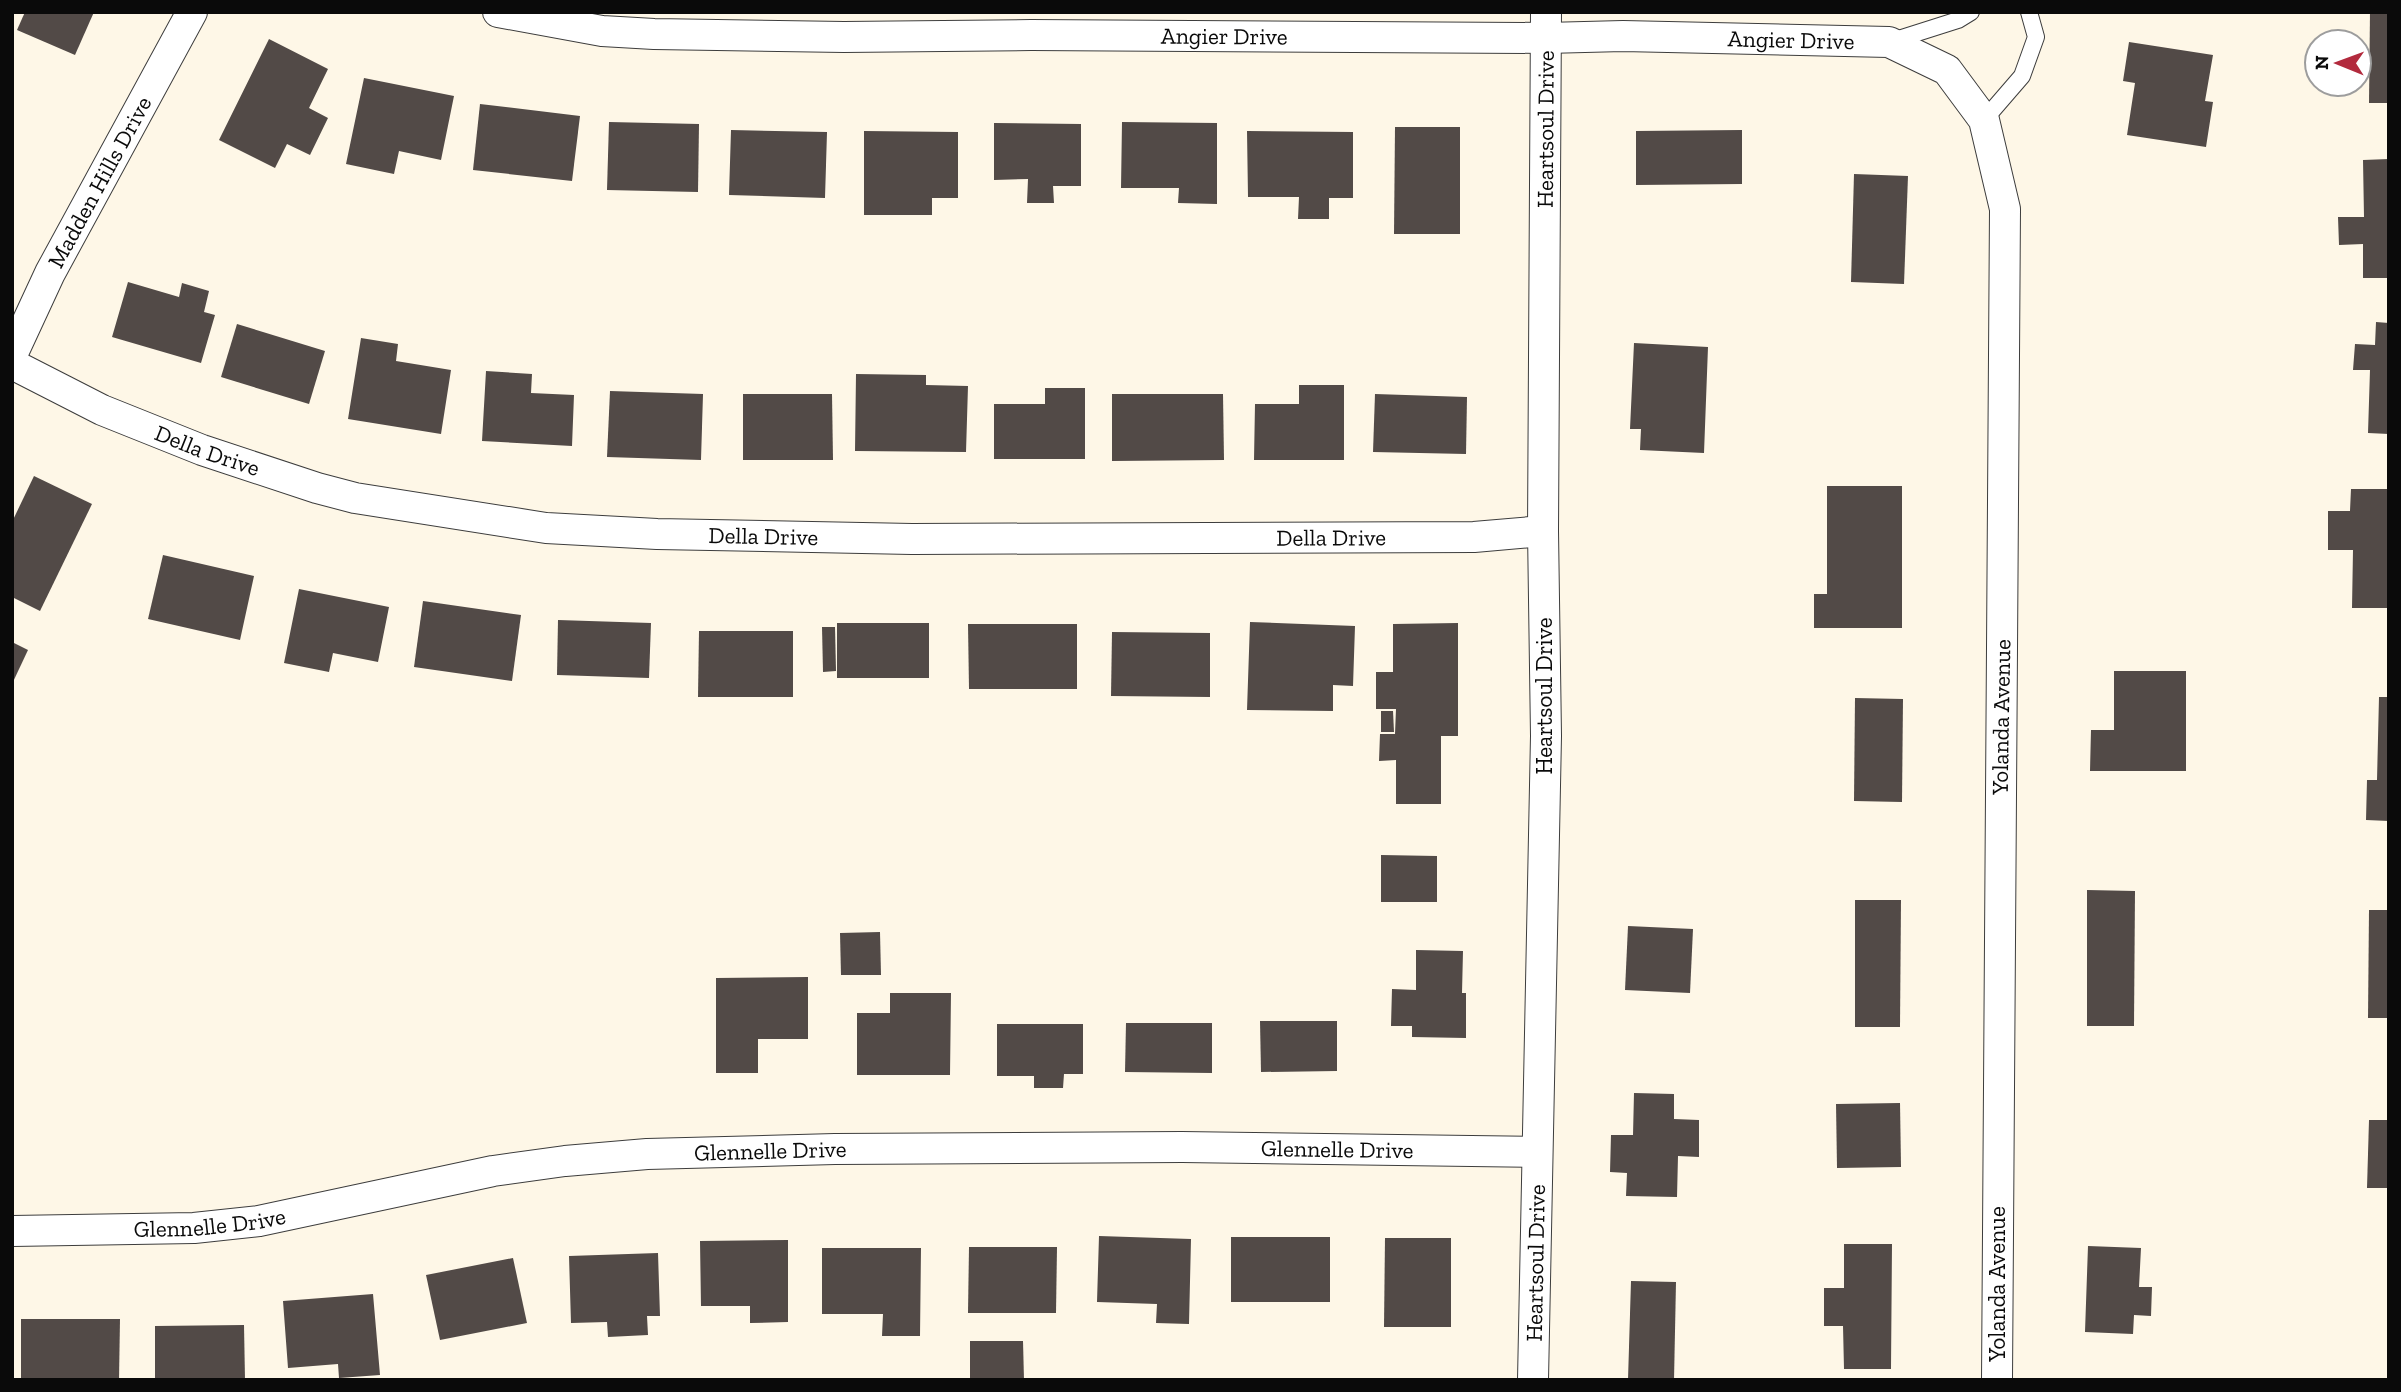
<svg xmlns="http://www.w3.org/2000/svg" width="2401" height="1392" font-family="'Zilla Slab',serif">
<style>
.building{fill:#524a47}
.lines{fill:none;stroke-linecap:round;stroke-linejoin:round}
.lane-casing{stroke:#3d3d3d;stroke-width:18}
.street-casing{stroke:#3d3d3d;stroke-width:32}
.lane{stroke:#fff;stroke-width:16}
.street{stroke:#fff;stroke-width:30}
.labels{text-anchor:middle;stroke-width:7;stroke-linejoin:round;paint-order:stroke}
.street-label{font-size:23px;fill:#0a0a0a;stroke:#fff}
</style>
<rect width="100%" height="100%" fill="#fef7e7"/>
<g class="building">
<path d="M25 12H94L75 55 17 30Z"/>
<path d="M2370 12H2389V103H2369Z"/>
<path d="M269 39 328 69 309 108 328 118 310 155 287 144 275 168 219 140Z"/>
<path d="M2129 42 2213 55 2205 101 2213 102 2206 147 2127 135 2135 83 2123 81Z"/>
<path d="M364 78 454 96 441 160 399 151 394 174 346 164Z"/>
<path d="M480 104 580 116 572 181 473 170Z"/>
<path d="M609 122 699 124 698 192 607 190Z"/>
<path d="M1122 122 1217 123V204L1178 203 1179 188H1121Z"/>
<path d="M994 123 1081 124V186H1053L1054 203H1027L1028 179 994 180Z"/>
<path d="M1395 127H1460V234H1394Z"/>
<path d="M731 130 827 132 825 198 729 195Z"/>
<path d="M1742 130V184L1636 185V131Z"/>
<path d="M864 131 958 132V198H932V215H864Z"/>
<path d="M1247 131 1353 132V198H1329V219H1298L1299 197H1248Z"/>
<path d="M2389 159V278H2363V244L2339 245 2338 217H2364L2363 160Z"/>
<path d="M1854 174 1908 176 1904 284 1851 282Z"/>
<path d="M128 282 179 297 182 283 209 291 204 312 215 315 201 363 112 337Z"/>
<path d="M2376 322 2389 323V434L2368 433 2370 370H2353L2355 344 2375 345Z"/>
<path d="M237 324 325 351 309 404 221 377Z"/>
<path d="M361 338 398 344 396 361 451 370 441 434 348 419Z"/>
<path d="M1634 343 1708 347 1704 453 1640 450 1641 429H1630Z"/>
<path d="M486 371 532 374 531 393 574 395 572 446 482 441Z"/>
<path d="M856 374 926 375V385L968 386 966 452 855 451Z"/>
<path d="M1299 385H1344V460H1254L1255 404H1299Z"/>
<path d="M1045 388H1085V459H994V404H1045Z"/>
<path d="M610 391 703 394 701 460 607 457Z"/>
<path d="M743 394H832L833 460H743Z"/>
<path d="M1112 394H1223L1224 460 1112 461Z"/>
<path d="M1375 394 1467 397 1466 454 1373 452Z"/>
<path d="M34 476 92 504 40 611 12 597V522Z"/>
<path d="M1827 486H1902V628H1814V594H1827Z"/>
<path d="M2351 489H2389V608H2352L2353 550H2328V511H2350Z"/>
<path d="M163 555 254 576 240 640 148 619Z"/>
<path d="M299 589 389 607 378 662 333 653 329 672 284 663Z"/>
<path d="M423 601 521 615 512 681 414 667Z"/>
<path d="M558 620 651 623 649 678 557 675Z"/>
<path d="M1250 622 1355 626 1353 686 1333 685V711L1247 710Z"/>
<rect x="837" y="623" width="92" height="55"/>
<path d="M1458 623V736H1441V804H1396V760L1379 761 1380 734H1395L1396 709H1376V672H1393V624Z"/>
<path d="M968 624H1077V689H969Z"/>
<path d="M822 627H835L836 671 823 672Z"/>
<path d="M699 631H793V697H698Z"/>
<path d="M1112 632 1210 633V697L1111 696Z"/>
<path d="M12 642 28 650 12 684Z"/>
<path d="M2114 671H2186V771H2090L2091 730H2114Z"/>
<path d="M2379 697H2389V821L2366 820 2367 780H2377Z"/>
<path d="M1855 698 1903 699 1902 802 1854 801Z"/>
<path d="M1381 711H1393L1394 732H1381Z"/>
<path d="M1381 855 1437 856V902H1381Z"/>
<path d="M2087 890 2135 891 2134 1026H2087Z"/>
<path d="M1855 900H1901L1900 1027H1855Z"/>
<path d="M2369 910H2389V1018H2368Z"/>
<path d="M1628 926 1693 929 1690 993 1625 990Z"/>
<path d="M880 932 881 975H841L840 933Z"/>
<path d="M1416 950 1463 951 1462 993H1466V1038L1412 1037V1026H1391L1392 989 1416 990Z"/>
<path d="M808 977V1039H758V1073H716V978Z"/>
<path d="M890 993H951L950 1075H857V1013H890Z"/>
<path d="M1260 1021H1337V1071L1261 1072Z"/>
<path d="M1126 1023H1212V1073L1125 1072Z"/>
<path d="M997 1024H1083V1074H1064L1063 1088H1034V1076H997Z"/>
<path d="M1634 1093 1674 1094V1119L1699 1120V1157L1678 1156 1677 1197 1626 1196 1627 1173 1610 1172 1611 1135H1633Z"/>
<path d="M1900 1103 1901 1167 1837 1168 1836 1104Z"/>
<path d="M2369 1120H2389V1188H2367Z"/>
<path d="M1099 1236 1191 1239 1189 1324 1156 1323 1157 1304 1097 1302Z"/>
<rect x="1231" y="1237" width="99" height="65"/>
<path d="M1385 1238H1451V1327H1384Z"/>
<path d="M788 1240V1322L750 1323V1306H701L700 1241Z"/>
<path d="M1844 1244H1892L1891 1369H1844L1843 1326H1824V1288H1844Z"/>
<path d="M2088 1246 2141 1248 2139 1287H2152L2151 1316 2134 1315 2133 1334 2085 1332Z"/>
<path d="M969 1247H1057L1056 1313H968Z"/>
<path d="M822 1248H921L920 1336H882L883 1314H822Z"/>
<path d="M658 1253 660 1316H647L648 1335 608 1337 607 1322 571 1323 569 1256Z"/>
<path d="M513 1258 527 1323 440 1340 426 1275Z"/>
<path d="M1631 1281 1676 1282 1674 1380H1628Z"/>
<path d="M373 1294 380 1375 339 1378 338 1364 288 1368 283 1301Z"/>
<path d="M21 1319H120L119 1380H21Z"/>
<path d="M244 1325 245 1380H155V1326Z"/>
<path d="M970 1341H1023L1024 1380H970Z"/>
</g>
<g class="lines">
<g class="lane-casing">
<g id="lane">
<path d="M1892 41 1958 20 1971 12"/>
<path d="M1984 120 2022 76 2036 37 2029 12"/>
</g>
</g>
<g class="street-casing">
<g id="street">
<path id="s1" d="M498 12 602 31 654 34 844 37 1031 35 1546 38 1623 36 1889 42 1947 70 1984 120 2005 209 1997 1380"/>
<path id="s2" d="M12 355 50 273 192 12"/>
<path id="s3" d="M12 364 102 410 202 450 317 488 355 498 546 528 657 534 912 539 1474 537 1543 531"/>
<path id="s4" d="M12 1231 194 1228 259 1221 493 1171 565 1161 647 1154 835 1149 1182 1147 1536 1152"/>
<path id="s5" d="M1533 1380 1546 736 1543 531 1546 12"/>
</g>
</g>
<use href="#lane" class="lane"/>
<use href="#street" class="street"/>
</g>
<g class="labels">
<g class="street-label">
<text dy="8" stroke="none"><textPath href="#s1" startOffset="728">Angier Drive</textPath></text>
<text dy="8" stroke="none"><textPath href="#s1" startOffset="1295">Angier Drive</textPath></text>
<text dy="8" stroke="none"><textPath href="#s5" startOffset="1251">Heartsoul Drive</textPath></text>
<text dy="8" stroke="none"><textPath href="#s2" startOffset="194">Madden Hills Drive</textPath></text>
<text dy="8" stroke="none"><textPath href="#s3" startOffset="214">Della Drive</textPath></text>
<text dy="8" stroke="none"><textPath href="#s3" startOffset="780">Della Drive</textPath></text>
<text dy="8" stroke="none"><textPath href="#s3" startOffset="1348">Della Drive</textPath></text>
<text transform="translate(1544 696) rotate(-90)" y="8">Heartsoul Drive</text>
<text transform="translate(2001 717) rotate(-89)" y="8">Yolanda Avenue</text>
<text dy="8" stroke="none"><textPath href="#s4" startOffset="1332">Glennelle Drive</textPath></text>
<text dy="8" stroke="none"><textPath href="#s4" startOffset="765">Glennelle Drive</textPath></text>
<text dy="8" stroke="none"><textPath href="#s4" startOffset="198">Glennelle Drive</textPath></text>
<text dy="8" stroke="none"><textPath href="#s5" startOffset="117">Heartsoul Drive</textPath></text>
<text transform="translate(1997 1284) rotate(-90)" y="8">Yolanda Avenue</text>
</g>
</g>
<rect width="2401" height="1392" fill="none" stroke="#0a0a0a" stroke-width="28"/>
<g transform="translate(2338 63) rotate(271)"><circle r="33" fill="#ffffff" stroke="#9d9d9d" stroke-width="2"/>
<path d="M0-5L12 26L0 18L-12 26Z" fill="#b22a3d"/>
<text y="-10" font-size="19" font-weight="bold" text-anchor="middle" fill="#0a0a0a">N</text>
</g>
</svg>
